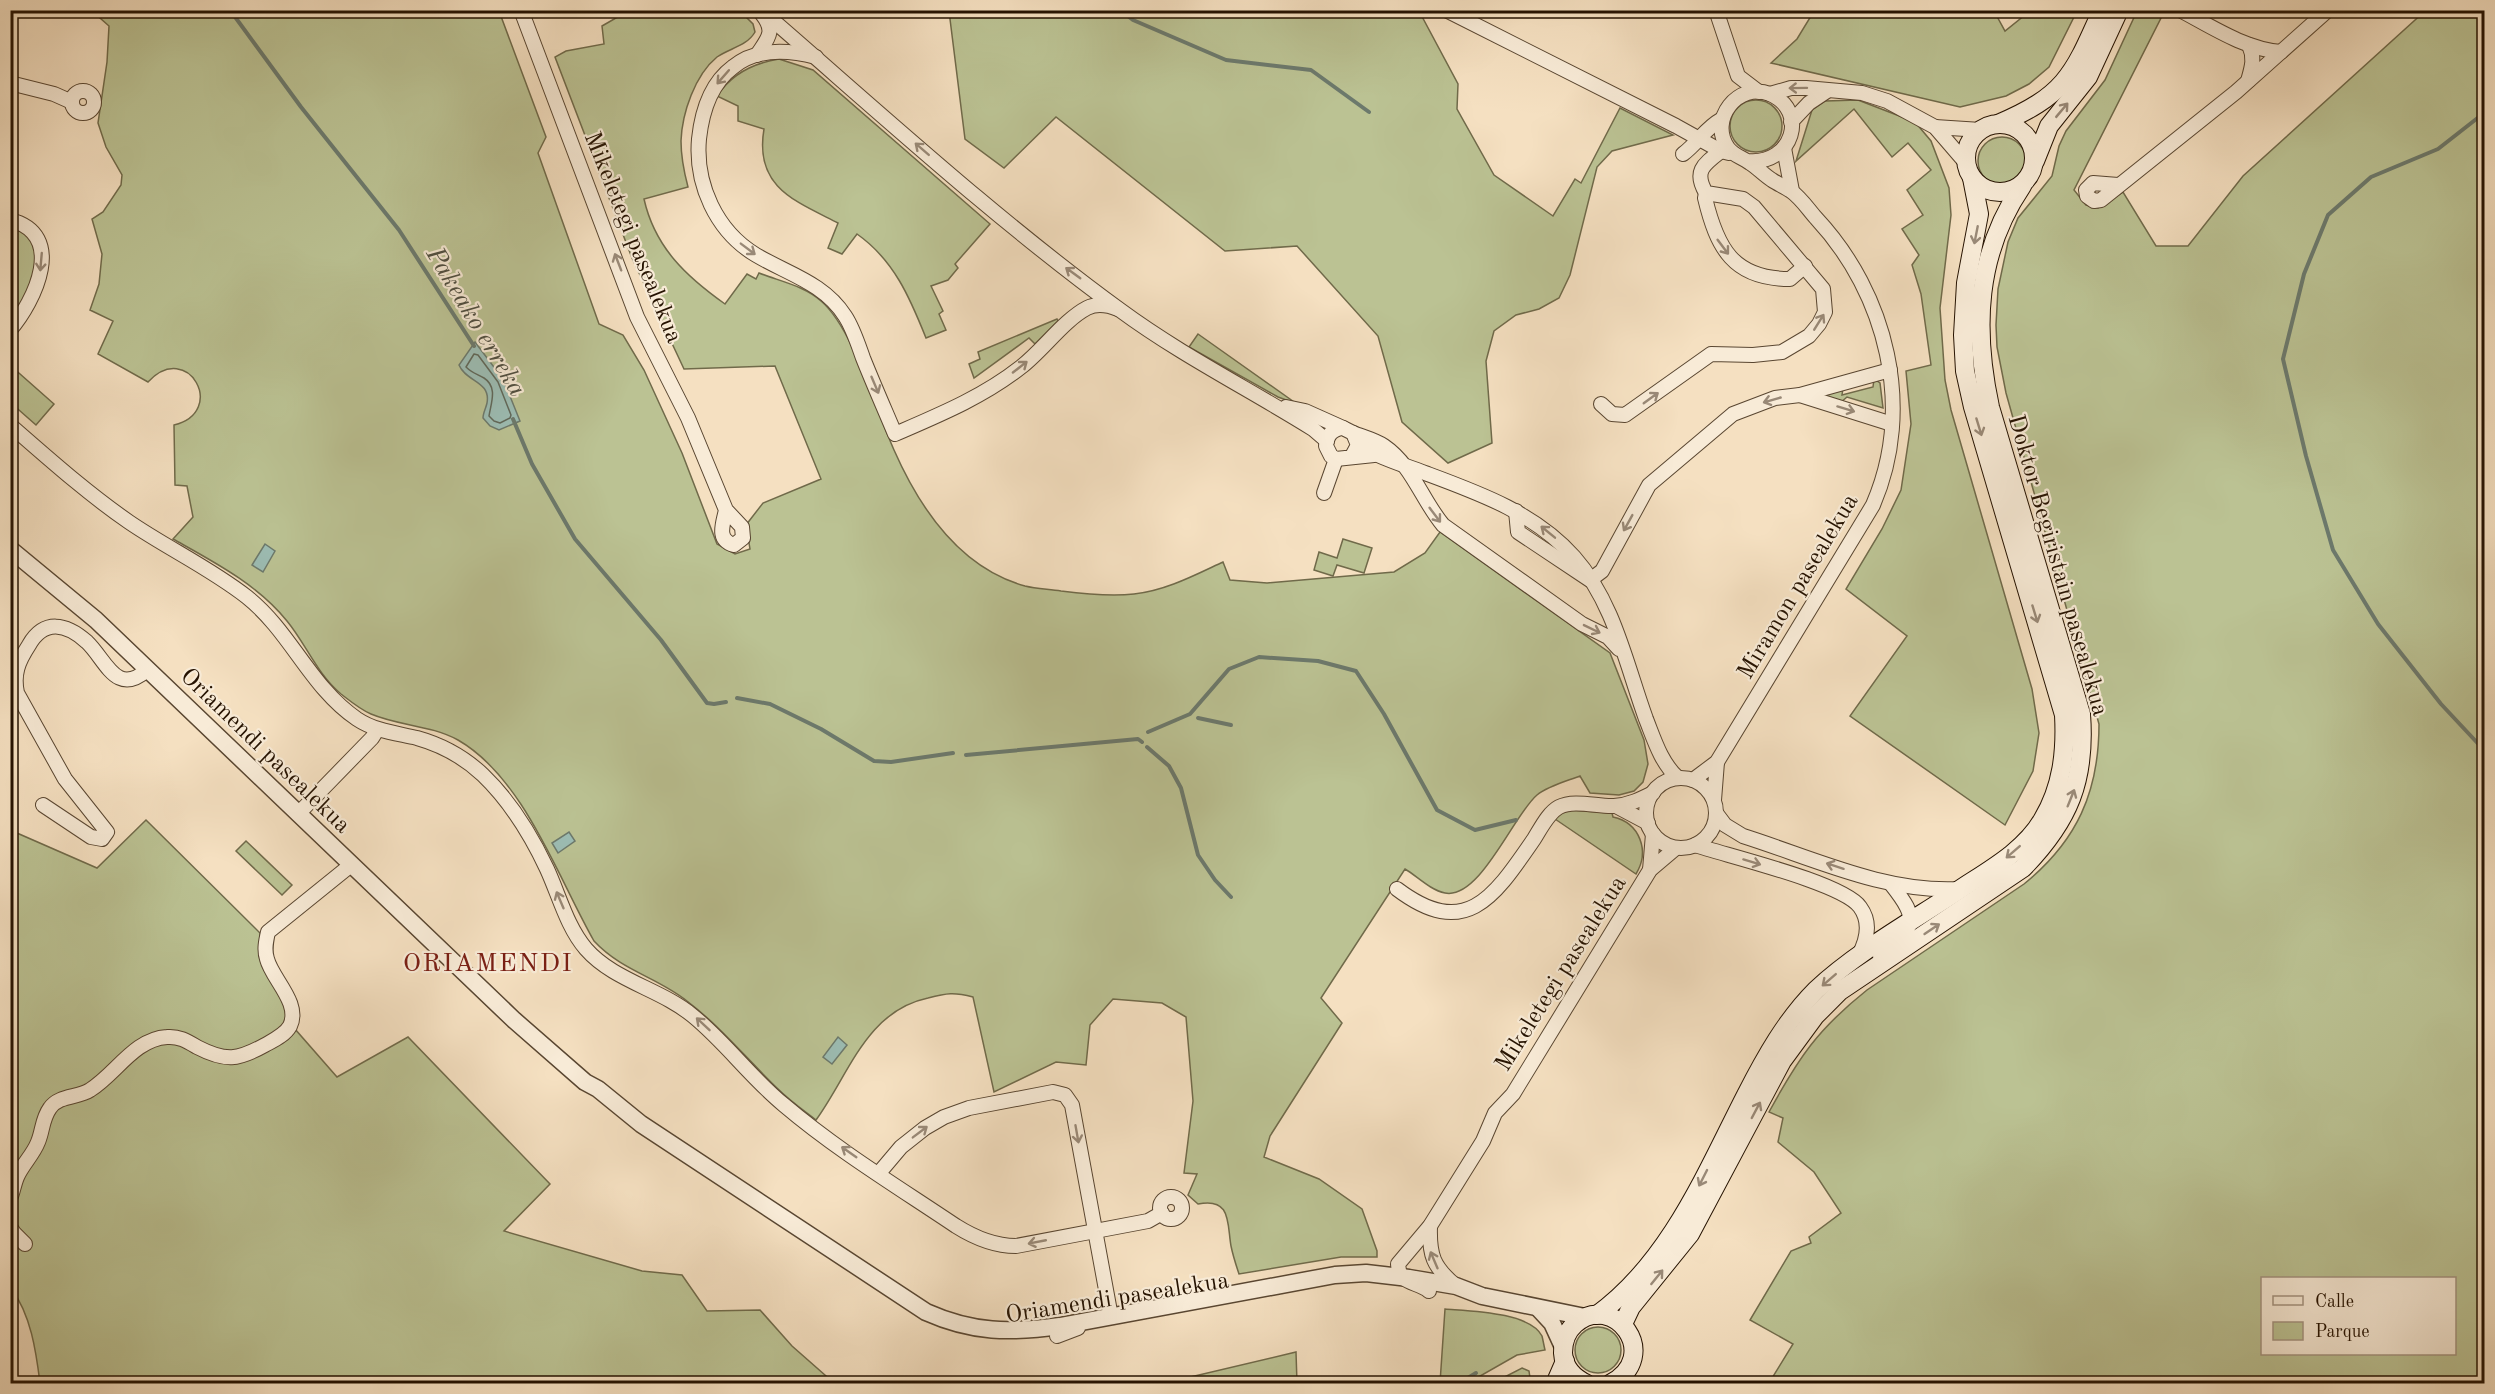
<svg xmlns="http://www.w3.org/2000/svg" width="2495" height="1394" font-family="'Old Standard TT',serif">
<style>
.green{fill:#bbc293;stroke:#706a4a;stroke-width:1.5;fill-rule:evenodd}
.water{fill:#9cbdb4;stroke:#6c796c;stroke-width:1.5}
.lines{fill:none;stroke-linecap:round;stroke-linejoin:round}
.shore{stroke:#60685a;stroke-width:1.5}
.stream{stroke:#6c796c;stroke-width:4}
.minor-casing{stroke:#594631;stroke-width:16}
.tertiary-casing{stroke:#594631;stroke-width:19}
.secondary-casing{stroke:#251201;stroke-width:20}
.minor{stroke:#f8ebd7;stroke-width:14}
.tertiary{stroke:#f8ebd7;stroke-width:16}
.secondary{stroke:#f8ebd7;stroke-width:18}
.oneway{stroke:#998977}
.labels{text-anchor:middle;stroke-width:4.5;stroke-linejoin:round;paint-order:stroke}
.street-label{font-size:24px;fill:#251201;stroke:#f8ebd7}
.water-label{font-size:26px;font-style:italic;fill:#4f4e40;stroke:#f8ebd7}
.neighbourhood-label{font-size:26px;letter-spacing:1.5px;fill:#7a1f14;stroke:#f8ebd7}
</style>
<rect width="100%" height="100%" fill="#f5e0c1"/>
<filter id="stains"><feTurbulence type="fractalNoise" baseFrequency=".00333" numOctaves="4"/><feColorMatrix values="0 0 0 0 .2 0 0 0 0 .09 0 0 0 0 .02 0 0 0 .5 -.17"/></filter>
<radialGradient id="worn" r=".72"><stop offset=".6" stop-color="#630" stop-opacity="0"/><stop offset="1" stop-color="#630" stop-opacity=".3"/></radialGradient>
<g class="green">
<path d="M92 11H499L546 137 538 153 599 324 623 335 644 370 682 453 717 544 735 554 750 549 746 525 763 503 821 479 775 366 684 369 632 258 555 57 566 51 604 44 602 26 628 11H740L753 24 755 32C747 46 730 48 717 57 695 75 682 113 681 141 681 156 684 172 688 187L644 199C655 248 687 277 725 304L747 274 756 279 759 273C779 281 805 286 821 301 853 328 876 410 894 450 920 509 960 568 1025 586 1037 589 1049 589 1061 591 1084 594 1110 597 1134 594 1165 591 1195 575 1223 562L1230 580 1267 583 1394 572 1425 553 1440 532 1610 653 1644 740 1648 764 1643 782 1634 791 1619 795 1590 793 1580 776C1567 781 1548 786 1537 795 1514 814 1480 900 1445 893 1430 890 1417 876 1405 869L1321 998 1342 1023 1270 1136 1264 1157 1319 1179 1362 1209 1377 1251V1257H1341L1239 1274C1236 1265 1233 1256 1231 1246 1227 1224 1232 1197 1198 1204L1188 1195 1197 1174 1184 1173 1193 1101 1186 1017 1162 1003 1113 999 1090 1025 1086 1065 1056 1062 994 1092 973 997C954 992 947 993 928 998 866 1011 849 1075 816 1120 803 1110 789 1100 777 1088 747 1059 720 1026 687 1001 657 977 622 971 594 941 558 878 524 778 458 740 431 725 399 726 371 714 361 710 350 701 341 694 317 674 306 644 287 621 257 584 214 562 173 539L193 517 187 486 175 485 174 425C228 412 188 339 148 382L98 354 113 321 90 310 99 284 102 254 92 219 103 212 121 185 122 175 106 147 98 123 107 62 109 26Z"/>
<path d="M949 11H1419L1458 84 1457 109 1494 175 1553 216 1575 179 1581 183 1620 108 1673 135 1612 151 1597 167 1570 275 1559 298 1539 309 1516 315 1494 331 1486 361 1492 443 1448 463 1402 422 1378 336 1297 246 1225 251 1056 117 1004 168 965 139Z"/>
<path d="M1814 11H1994L2005 31 2030 11H2077L2049 67 2029 84 2006 96 1960 107 1771 63 1797 39Z"/>
<path d="M2137 11H2146L2161 18 2074 190 2086 205 2098 208 2123 192 2156 246H2188L2243 176 2425 11H2484V1383H1769L1793 1344 1750 1320 1791 1251 1811 1243 1809 1237 1841 1213 1814 1172 1778 1142 1783 1118 1769 1112C1799 1057 1818 1029 1867 990L2024 884C2077 841 2099 792 2099 724L2006 393 1997 347 1996 325 1998 289 2008 242 2018 218 2052 176 2059 146 2066 131 2105 80ZM2262 1278H2454V1354H2262Z"/>
<path d="M779 59 813 70 990 224 955 264 958 268 948 280 931 286 943 311 939 314 946 330 926 338C910 298 894 260 857 234L842 254 828 248 838 223C795 201 754 187 764 129L738 121V106L717 96C732 73 754 63 779 59Z"/>
<circle cx="1756" cy="126" r="26"/>
<path d="M1858 100 1915 122 1931 141 1949 188 1951 215 1940 308 1945 380 1951 410 2032 689 2039 733 2033 771 2005 825 1850 716 1907 636 1846 589 1882 529 1901 490 1911 424 1906 371 1931 365 1921 294 1912 265 1919 255 1902 229 1923 215 1907 190 1931 170 1908 143 1892 157 1854 109 1796 161 1812 110 1825 101Z"/>
<circle cx="2002" cy="161" r="24"/>
<path d="M10 227C55 239 30 284 19 313L11 308Z"/>
<path d="M1057 319 1058 321 1035 344 1029 338 974 378 969 364 980 359 978 352Z"/>
<path d="M1198 334 1297 404 1278 397 1189 347Z"/>
<path d="M11 366 54 404 36 425 11 403Z"/>
<path d="M1874 379 1880 383 1883 408 1847 397 1840 403 1826 399 1822 394 1843 388 1842 395 1873 387Z"/>
<path d="M1343 539 1372 548 1364 573 1337 565 1333 576 1314 570 1319 552 1337 558Z"/>
<path d="M1570 810 1612 813 1613 817C1640 823 1650 851 1636 874L1555 819 1561 813Z"/>
<path d="M146 820 260 933 263 961 295 1029 337 1077 408 1037 550 1184 504 1231 642 1271 682 1275 707 1311 760 1310 792 1346 834 1383H40C36 1351 31 1315 11 1288L10 830 97 868Z"/>
<path d="M246 841 292 885 282 895 236 851Z"/>
<path d="M1445 1309C1469 1311 1530 1312 1542 1336 1543 1340 1544 1346 1545 1350L1517 1355 1468 1383H1440Z"/>
<circle cx="1598" cy="1350" r="23"/>
<path d="M1296 1352 1297 1383H1165Z"/>
<path d="M1522 1368 1529 1371 1530 1378 1528 1383H1493Z"/>
</g>
<g class="water">
<path d="M475 342 503 379 520 421 499 430 490 426 483 418C483 413 486 408 487 403 491 381 466 382 459 365Z"/>
<path d="M265 544 275 551 263 572 252 565Z"/>
<path d="M569 832 575 841 558 853 552 843Z"/>
<path d="M838 1037 847 1045 832 1064 823 1057Z"/>
</g>
<g class="lines">
<path class="shore" d="M474 354 478 355 498 382 511 415 510 418 500 423 494 421 489 416C491 403 498 387 484 378 477 374 472 373 466 367Z"/>
<g class="stream">
<path d="M230 10 301 107 399 230 474 346"/>
<path d="M1120 10 1133 20 1226 60 1311 70 1369 112"/>
<path d="M2484 113 2438 149 2371 177 2328 215 2304 274 2283 359 2306 456 2333 550 2378 624 2441 704 2484 750"/>
<path d="M513 419 532 464 575 539 661 640 707 703 714 704 726 702"/>
<path d="M737 698 770 704 821 729 874 761 891 762 953 753"/>
<path d="M1198 718 1231 725"/>
<path d="M1148 732 1190 714 1229 669 1259 657 1318 661 1356 671 1384 714 1437 810 1475 830 1516 820"/>
<path d="M1147 747 1169 766 1181 788 1198 855 1215 880 1231 897"/>
<path d="M966 755 1138 739 1142 742"/>
<path d="M1458 1384 1476 1373"/>
</g>
<g class="minor-casing">
<g id="minor">
<path d="M521 10 637 317 688 418 726 510 742 527 743 538 734 545C716 540 723 524 726 510"/>
<path d="M761 10C879 112 994 218 1120 310 1181 355 1249 389 1313 429L1327 441"/>
<path d="M1446 10 1676 126 1721 151 1729 153"/>
<path d="M1716 10 1738 76 1759 92"/>
<path d="M2180 10C2212 27 2245 49 2281 52"/>
<path d="M757 55C768 38 776 32 762 14"/>
<path d="M816 57C789 50 756 48 733 67 710 84 702 111 699 139 695 184 716 231 756 255 788 274 824 283 845 316 853 328 858 344 863 358 873 383 884 408 895 434 939 415 983 397 1021 367 1043 350 1064 320 1087 308 1097 303 1108 305 1118 309"/>
<path d="M2248 81C2252 67 2255 58 2249 45"/>
<path d="M10 83 54 94 72 102"/>
<circle cx="83" cy="102" r="11"/>
<path d="M1770 94 1791 88H1806L1862 93 1887 101 1935 127 1966 163"/>
<path d="M1791 122 1809 103 1827 91"/>
<path d="M1935 127 1981 130"/>
<path d="M1784 148 1792 191"/>
<path d="M1683 154C1699 142 1704 129 1722 119"/>
<path d="M2118 185 2093 183 2086 190 2087 196 2094 201 2101 200 2236 92 2328 10"/>
<path d="M1706 193 1705 198C1717 248 1733 279 1790 279L1805 266"/>
<path d="M10 220C67 234 35 301 10 330"/>
<path d="M1800 395 1892 424"/>
<path d="M1601 404 1612 414 1625 415 1711 354 1753 355 1782 352 1809 336 1819 324 1825 312 1823 289 1754 207 1743 199 1706 193C1693 171 1704 164 1721 151"/>
<path d="M1286 407 1305 411 1343 428"/>
<path d="M10 425C49 459 87 493 129 522 167 548 210 568 247 597 291 632 310 687 357 719 375 731 396 733 417 738 442 745 464 757 483 775 510 801 531 835 547 869 559 895 567 927 586 949 614 981 661 989 693 1016 726 1043 751 1078 784 1105 837 1150 898 1187 956 1226 975 1238 994 1246 1016 1246L1148 1221 1162 1213"/>
<path d="M1353 433C1363 437 1375 440 1384 446 1412 465 1422 500 1443 525L1582 624 1608 637 1619 649"/>
<path d="M1358 445C1379 458 1402 464 1425 473 1479 493 1535 513 1574 557 1614 602 1626 664 1646 719 1654 739 1661 763 1678 778"/>
<path d="M1352 456 1358 445 1353 433 1343 428C1332 429 1327 435 1326 446L1331 456 1336 459 1374 455"/>
<path d="M1324 493 1336 459"/>
<path d="M1516 511 1518 532 1590 580 1602 571 1649 485 1733 414 1775 398 1800 395 1890 370"/>
<circle cx="1681" cy="813" r="35"/>
<path d="M1693 780 1717 762 1873 505C1915 408 1887 294 1816 218 1808 209 1801 198 1791 191 1785 187 1778 184 1772 180 1764 175 1758 168 1750 163 1742 157 1734 156 1728 148 1708 120 1738 81 1770 94 1809 111 1793 165 1748 161"/>
<path d="M1714 800 1717 762"/>
<path d="M43 805 91 837 102 839 107 832 65 779 17 693C13 674 18 662 29 645 44 619 66 623 87 642 106 660 116 697 147 670"/>
<path d="M1616 806 1648 823"/>
<path d="M1716 813 1725 825 1743 836C1813 858 1885 893 1959 889"/>
<path d="M298 814 372 738 377 730"/>
<path d="M1695 845C1728 856 1843 883 1860 907 1871 922 1867 940 1859 955"/>
<path d="M1650 870 1653 834"/>
<path d="M1397 889C1466 941 1494 897 1534 839 1541 828 1548 813 1559 807 1574 799 1598 807 1614 806 1629 805 1641 799 1653 793"/>
<path d="M1880 956C1915 926 1921 922 1891 884"/>
<path d="M879 1173 901 1147 925 1128 944 1117 969 1108 1053 1092 1065 1095 1072 1105 1111 1317"/>
<circle cx="1171" cy="1208" r="11"/>
<path d="M10 1199C13 1192 14 1184 17 1177 22 1165 33 1155 38 1142 43 1130 42 1119 50 1108 59 1095 78 1098 90 1090 116 1074 134 1039 167 1037 179 1036 187 1041 197 1047 226 1062 238 1060 265 1045 274 1040 285 1035 290 1026 301 1003 272 979 267 959 264 950 266 941 268 932L351 865"/>
<path d="M1430 1226C1429 1255 1433 1267 1456 1286"/>
<path d="M10 1227 14 1233 25 1244"/>
<path d="M1429 1291C1417 1281 1399 1285 1398 1264L1430 1226 1483 1141 1495 1113 1513 1094 1650 870 1676 848"/>
<path d="M1057 1336 1078 1328"/>
<path d="M1624 1374 1632 1384"/>
</g>
</g>
<g class="tertiary-casing">
<g id="tertiary">
<path d="M10 549 96 620 514 1020 585 1082 598 1089 641 1124 926 1312C973 1333 1010 1333 1060 1326L1335 1275 1366 1273 1409 1278 1456 1286 1482 1296 1585 1317"/>
<path d="M1539 1309 1552 1323 1563 1347"/>
</g>
</g>
<g class="secondary-casing">
<g id="secondary">
<circle cx="2000" cy="158" r="34"/>
<path d="M1998 124C2066 95 2073 75 2102 10"/>
<path d="M2035 161 2049 126 2088 77 2119 10"/>
<path d="M1597 1315C1670 1262 1706 1173 1746 1095 1765 1058 1786 1020 1816 990 1859 950 1916 919 1965 886 1993 868 2026 849 2043 819 2062 787 2066 752 2064 715L1973 407 1965 371 1963 335 1966 283 1979 214 1972 178"/>
<path d="M1623 1324 1631 1307 1690 1234 1782 1061 1815 1016 1840 991 2023 868C2069 821 2086 780 2081 714L1990 407C1973 328 1976 254 2022 186"/>
<path d="M1555 1384 1565 1361"/>
<path d="M1587 1384C1574 1378 1564 1368 1563 1353 1563 1342 1567 1331 1575 1324 1613 1290 1664 1356 1610 1384"/>
</g>
</g>
<use href="#minor" class="minor"/>
<use href="#tertiary" class="tertiary"/>
<use href="#secondary" class="secondary"/>
</g>
<defs><path id="oneway-shaft" d="M-6 0H5M1.5-3L5.5 0L1.5 3" fill="none" stroke-width="1.6" stroke-linecap="round" stroke-linejoin="round" transform="scale(1.5)"/></defs>
<g class="oneway">
<use href="#oneway-shaft" transform="translate(723 77) rotate(131)"/>
<use href="#oneway-shaft" transform="translate(1798 88) rotate(179)"/>
<use href="#oneway-shaft" transform="translate(2062 110) rotate(-50)"/>
<use href="#oneway-shaft" transform="translate(922 149) rotate(-139)"/>
<use href="#oneway-shaft" transform="translate(1976 235) rotate(101)"/>
<use href="#oneway-shaft" transform="translate(1723 247) rotate(53)"/>
<use href="#oneway-shaft" transform="translate(748 249) rotate(37)"/>
<use href="#oneway-shaft" transform="translate(41 262) rotate(95)"/>
<use href="#oneway-shaft" transform="translate(618 262) rotate(-111)"/>
<use href="#oneway-shaft" transform="translate(1073 273) rotate(-144)"/>
<use href="#oneway-shaft" transform="translate(1819 322) rotate(-58)"/>
<use href="#oneway-shaft" transform="translate(1020 367) rotate(-38)"/>
<use href="#oneway-shaft" transform="translate(875 385) rotate(67)"/>
<use href="#oneway-shaft" transform="translate(1651 398) rotate(-36)"/>
<use href="#oneway-shaft" transform="translate(1772 400) rotate(164)"/>
<use href="#oneway-shaft" transform="translate(1846 409) rotate(17)"/>
<use href="#oneway-shaft" transform="translate(1979 427) rotate(73)"/>
<use href="#oneway-shaft" transform="translate(1435 515) rotate(53)"/>
<use href="#oneway-shaft" transform="translate(1628 523) rotate(119)"/>
<use href="#oneway-shaft" transform="translate(1548 532) rotate(-141)"/>
<use href="#oneway-shaft" transform="translate(2035 614) rotate(73)"/>
<use href="#oneway-shaft" transform="translate(1592 629) rotate(26)"/>
<use href="#oneway-shaft" transform="translate(2071 798) rotate(-68)"/>
<use href="#oneway-shaft" transform="translate(2013 852) rotate(139)"/>
<use href="#oneway-shaft" transform="translate(1752 862) rotate(17)"/>
<use href="#oneway-shaft" transform="translate(1835 866) rotate(-162)"/>
<use href="#oneway-shaft" transform="translate(560 900) rotate(-113)"/>
<use href="#oneway-shaft" transform="translate(1932 929) rotate(-34)"/>
<use href="#oneway-shaft" transform="translate(1829 980) rotate(139)"/>
<use href="#oneway-shaft" transform="translate(703 1024) rotate(-137)"/>
<use href="#oneway-shaft" transform="translate(1756 1110) rotate(-62)"/>
<use href="#oneway-shaft" transform="translate(920 1132) rotate(-37)"/>
<use href="#oneway-shaft" transform="translate(1077 1134) rotate(80)"/>
<use href="#oneway-shaft" transform="translate(849 1152) rotate(-145)"/>
<use href="#oneway-shaft" transform="translate(1703 1178) rotate(117)"/>
<use href="#oneway-shaft" transform="translate(1037 1242) rotate(169)"/>
<use href="#oneway-shaft" transform="translate(1434 1260) rotate(-113)"/>
<use href="#oneway-shaft" transform="translate(1657 1277) rotate(-51)"/>
</g>
<g class="labels">
<g class="street-label">
<text transform="translate(634 237) rotate(68)" y="8">Mikeletegi pasealekua</text>
<text transform="translate(2059 565) rotate(74)" y="8">Doktor Begiristain pasealekua</text>
<text transform="translate(1797 586) rotate(-59)" y="8">Miramon pasealekua</text>
<text transform="translate(266 750) rotate(44)" y="8">Oriamendi pasealekua</text>
<text transform="translate(1560 973) rotate(-58)" y="8">Mikeletegi pasealekua</text>
<text transform="translate(1117 1297) rotate(-9)" y="8">Oriamendi pasealekua</text>
</g>
<g class="water-label">
<text transform="translate(477 321) rotate(59)" y="9">Pakeako erreka</text>
</g>
<g class="neighbourhood-label">
<text x="488" y="971">ORIAMENDI</text>
</g>
</g>
<rect width="2495" height="1394" fill="none" stroke="#f5e0c1" stroke-width="36"/>
<rect x="12" y="12" width="2471" height="1370" fill="none" stroke="#251201" stroke-width="3"/>
<rect x="18" y="18" width="2459" height="1358" fill="none" stroke="#251201" stroke-width="1.5"/>
<rect x="2261" y="1277" width="195" height="78" fill="#f8ebd7" stroke="#a49481" stroke-width="1.5"/>
<rect x="2273" y="1296" width="30" height="9" fill="#f8ebd7" stroke="#a49481" stroke-width="1.5"/>
<text x="2315" y="1307" font-size="18" fill="#251201">Calle</text>
<rect x="2273" y="1322" width="30" height="18" fill="#bbc293" stroke="#a49481" stroke-width="1.5"/>
<text x="2315" y="1337" font-size="18" fill="#251201">Parque</text>
<rect width="100%" height="100%" filter="url(#stains)"/>
<rect width="100%" height="100%" fill="url(#worn)"/>
</svg>
